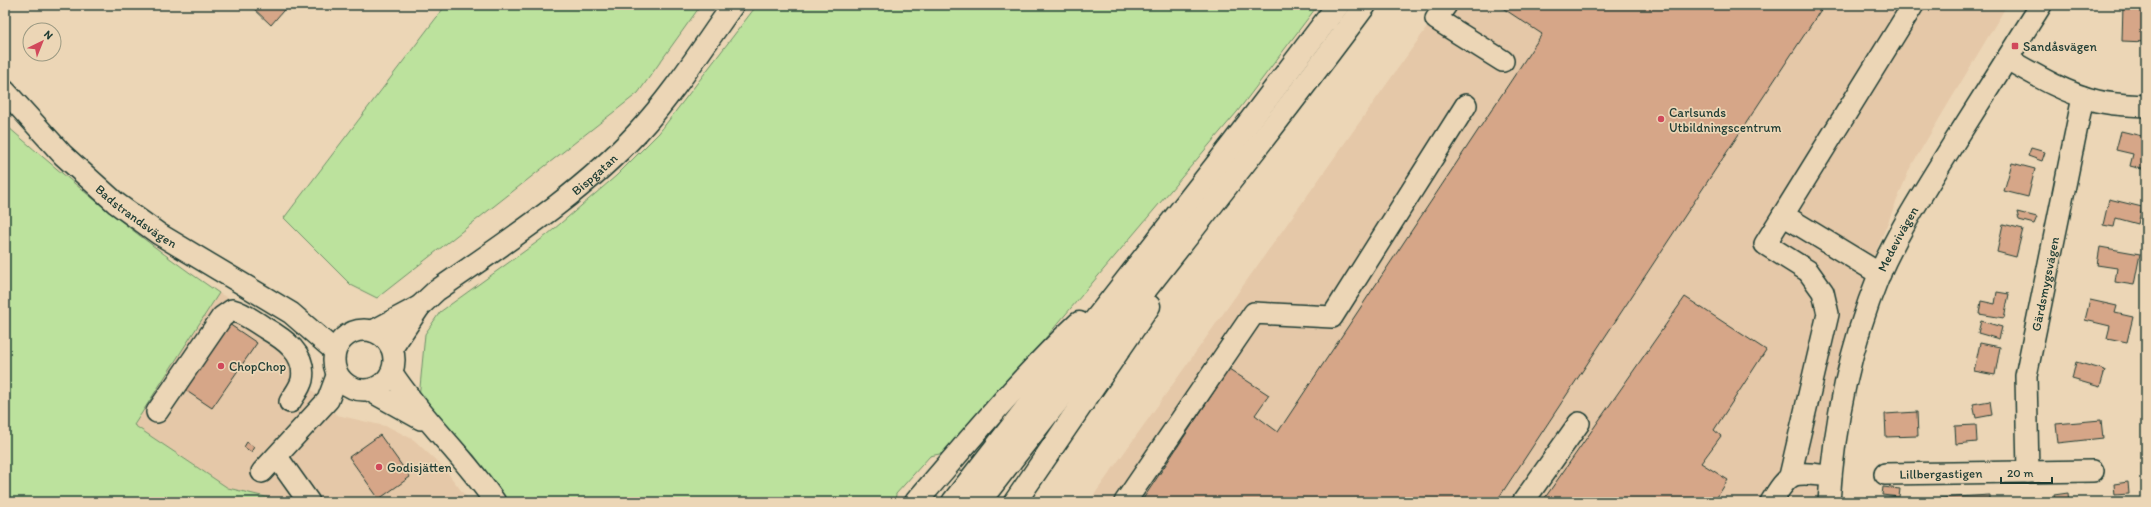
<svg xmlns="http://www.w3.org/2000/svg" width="2151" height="507" font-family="Itim,sans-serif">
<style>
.built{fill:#e5c8a8}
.green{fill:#bce29d;stroke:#6e9068}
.building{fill:#d6a688;stroke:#1f3d34}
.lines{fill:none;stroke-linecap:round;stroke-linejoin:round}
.minor-casing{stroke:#1f3d34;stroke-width:24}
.highway-casing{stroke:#1f3d34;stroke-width:25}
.minor{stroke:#ecd6b6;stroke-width:21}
.highway{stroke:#ecd6b6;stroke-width:22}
.poi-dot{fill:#d1495b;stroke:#ecd6b6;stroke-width:1.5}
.labels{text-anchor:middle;stroke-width:3.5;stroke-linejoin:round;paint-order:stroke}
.poi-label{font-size:13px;fill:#1f3d34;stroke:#ecd6b6;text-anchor:start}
.street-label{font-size:13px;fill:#1f3d34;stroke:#ecd6b6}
</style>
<rect width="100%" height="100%" fill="#ecd6b6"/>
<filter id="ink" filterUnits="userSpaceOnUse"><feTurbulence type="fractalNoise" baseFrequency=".025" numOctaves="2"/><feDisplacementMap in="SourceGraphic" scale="8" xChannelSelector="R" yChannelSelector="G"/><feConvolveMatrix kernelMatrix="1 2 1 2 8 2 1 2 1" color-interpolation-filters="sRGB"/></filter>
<g filter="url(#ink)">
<g class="built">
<path d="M1443 5H2007L1910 168 1875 254 1856 304 1834 386 1824 430 1819 474V502H1089Z"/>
<path d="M219 293 266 320 303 348 311 389 337 415 389 427 414 440 443 467 470 502H273L270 498 228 488 134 425Z"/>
</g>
<g class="green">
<path d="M446 5H701L638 93 377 298 351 285 284 218Z"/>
<path d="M757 5H1318L1237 112 949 452 930 456 896 494 895 502H508L474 455 419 398 425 334 440 312 547 235 616 176 659 133Z"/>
<path d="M5 123 8 127C76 186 145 243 219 293L134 425 228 488 270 498 273 502H5Z"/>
</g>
<g class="building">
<path d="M250 5H288L271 25Z"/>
<path d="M1498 5H1824L1496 502H1141L1229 369 1269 395 1255 415 1278 432 1542 34Z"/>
<path d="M2123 5H2146V42L2122 41Z"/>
<path d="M2121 131 2146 137V170L2130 166 2133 154 2116 150Z"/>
<path d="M2031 148 2045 152 2042 161 2028 156Z"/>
<path d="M2012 163 2035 169 2028 197 2004 191Z"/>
<path d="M2109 199 2142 207 2138 224 2116 218 2114 227 2103 225Z"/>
<path d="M2017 212 2037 217 2034 224 2019 220Z"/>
<path d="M2003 224 2023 229 2016 257 1997 252Z"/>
<path d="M2100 247 2140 254 2134 285 2115 282 2117 268 2097 265Z"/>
<path d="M1997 292 2009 294 2004 318 1979 314 1981 301 1995 304Z"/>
<path d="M1685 297 1766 350 1714 430 1721 436 1701 463 1728 480 1714 502H1542Z"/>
<path d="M2090 300 2117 306 2115 313 2133 317 2127 342 2107 338 2110 326 2085 320Z"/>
<path d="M1981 321 2002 327 1999 339 1978 333Z"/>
<path d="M229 324 257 343 212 408 185 390Z"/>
<path d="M1980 343 2000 347 1995 375 1974 371Z"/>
<path d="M2076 362 2105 370 2100 387 2072 379Z"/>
<path d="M1990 401 1992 415 1976 418 1973 404Z"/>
<path d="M1917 412 1918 436 1886 437 1885 414Z"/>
<path d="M2101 420 2103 438 2058 443 2056 424Z"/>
<path d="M1976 425 1977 442 1956 444 1955 426Z"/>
<path d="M380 435 410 477 379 499 349 457Z"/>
<path d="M247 442 254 447 251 452 244 447Z"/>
<path d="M2128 482 2129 494 2115 495 2114 484Z"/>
<path d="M1883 487 1900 489 1899 497 1882 495Z"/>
<path d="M2068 493 2069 502H2055L2054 495Z"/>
<path d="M1990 495V502H1940V498Z"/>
</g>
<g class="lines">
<g class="minor-casing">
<g id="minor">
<path d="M1446 5 1436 19 1503 61"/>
<path d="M2007 59C2035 75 2065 93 2097 101 2113 105 2129 105 2146 106"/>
<path id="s1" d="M5 91 63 155 116 203 159 234 291 313 335 351"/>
<path d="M1783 215 1765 244 1808 271 1823 292 1828 314 1790 476"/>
<path d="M1880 274 1783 215 1913 5"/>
<circle cx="364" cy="360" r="30"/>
<path id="s2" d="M373 331 420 306 436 291C506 242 580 195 638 132 674 93 702 48 733 5"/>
<path d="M392 348 420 306"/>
<path d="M392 373C422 419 464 456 495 502"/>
<path d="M369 390 421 419"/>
<path d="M157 412 222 317 232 310C244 313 254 321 265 328 284 339 307 354 302 380 300 388 294 395 290 402"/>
<path d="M277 457 309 502"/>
<path d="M262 472 328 400 337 376"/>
<path id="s3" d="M2028 472 2026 376 2083 97"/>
<path id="s4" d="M1885 474 2093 471"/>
<path d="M1125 502 1254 313 1332 317 1466 105"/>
<path d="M1523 502 1579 423"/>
<path d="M1771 502C1792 468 1793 473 1831 476"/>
<path id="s5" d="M1829 502C1834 423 1849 349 1879 275 1898 231 1925 190 1950 149 1980 101 2011 53 2041 5"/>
</g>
</g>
<g class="highway-casing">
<g id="highway">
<path d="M916 502C969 441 1020 378 1079 323"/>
<path d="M953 502 1231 146 1338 5"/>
<path d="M979 502C1107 336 1240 174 1365 5"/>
<path d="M1015 502 1149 306"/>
</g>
</g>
<use href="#minor" class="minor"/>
<use href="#highway" class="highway"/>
</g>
</g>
<g class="poi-dot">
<rect x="2011" y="42" width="8" height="8" rx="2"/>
<circle cx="1661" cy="119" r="4"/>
<circle cx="221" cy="366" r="4"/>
<circle cx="379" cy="467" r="4"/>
</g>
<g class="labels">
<g class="poi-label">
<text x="2023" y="51">Sandåsvägen</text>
<text x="1669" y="117">Carlsunds<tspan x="1669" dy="15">Utbildningscentrum</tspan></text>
<text x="229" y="371">ChopChop</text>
<text x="387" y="472">Godisjätten</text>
</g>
<g class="street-label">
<text dy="5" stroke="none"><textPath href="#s2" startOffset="272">Bispgatan</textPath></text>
<text dy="5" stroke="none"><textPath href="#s1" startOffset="182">Badstrandsvägen</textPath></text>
<text dy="5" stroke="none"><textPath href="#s5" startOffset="274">Medevivägen</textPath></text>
<text dy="5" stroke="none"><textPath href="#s3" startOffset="190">Gärdsmygsvägen</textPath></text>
<text dy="5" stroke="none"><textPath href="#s4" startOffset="56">Lillbergastigen</textPath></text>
</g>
</g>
<rect width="2151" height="507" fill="none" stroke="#ecd6b6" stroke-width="20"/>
<rect x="10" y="10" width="2131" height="487" fill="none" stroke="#1f3d34" stroke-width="1.5" filter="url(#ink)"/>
<g transform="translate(42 42) rotate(43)"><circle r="19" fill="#ecd6b6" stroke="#9a9982"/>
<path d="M0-3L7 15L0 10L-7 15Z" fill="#d1495b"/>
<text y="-6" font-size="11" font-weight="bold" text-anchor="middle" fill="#1f3d34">N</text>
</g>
<path d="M2001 477v6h51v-6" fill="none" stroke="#1f3d34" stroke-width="2"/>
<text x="2007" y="477" font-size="12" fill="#1f3d34" stroke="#ecd6b6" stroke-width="3" paint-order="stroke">20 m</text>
</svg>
